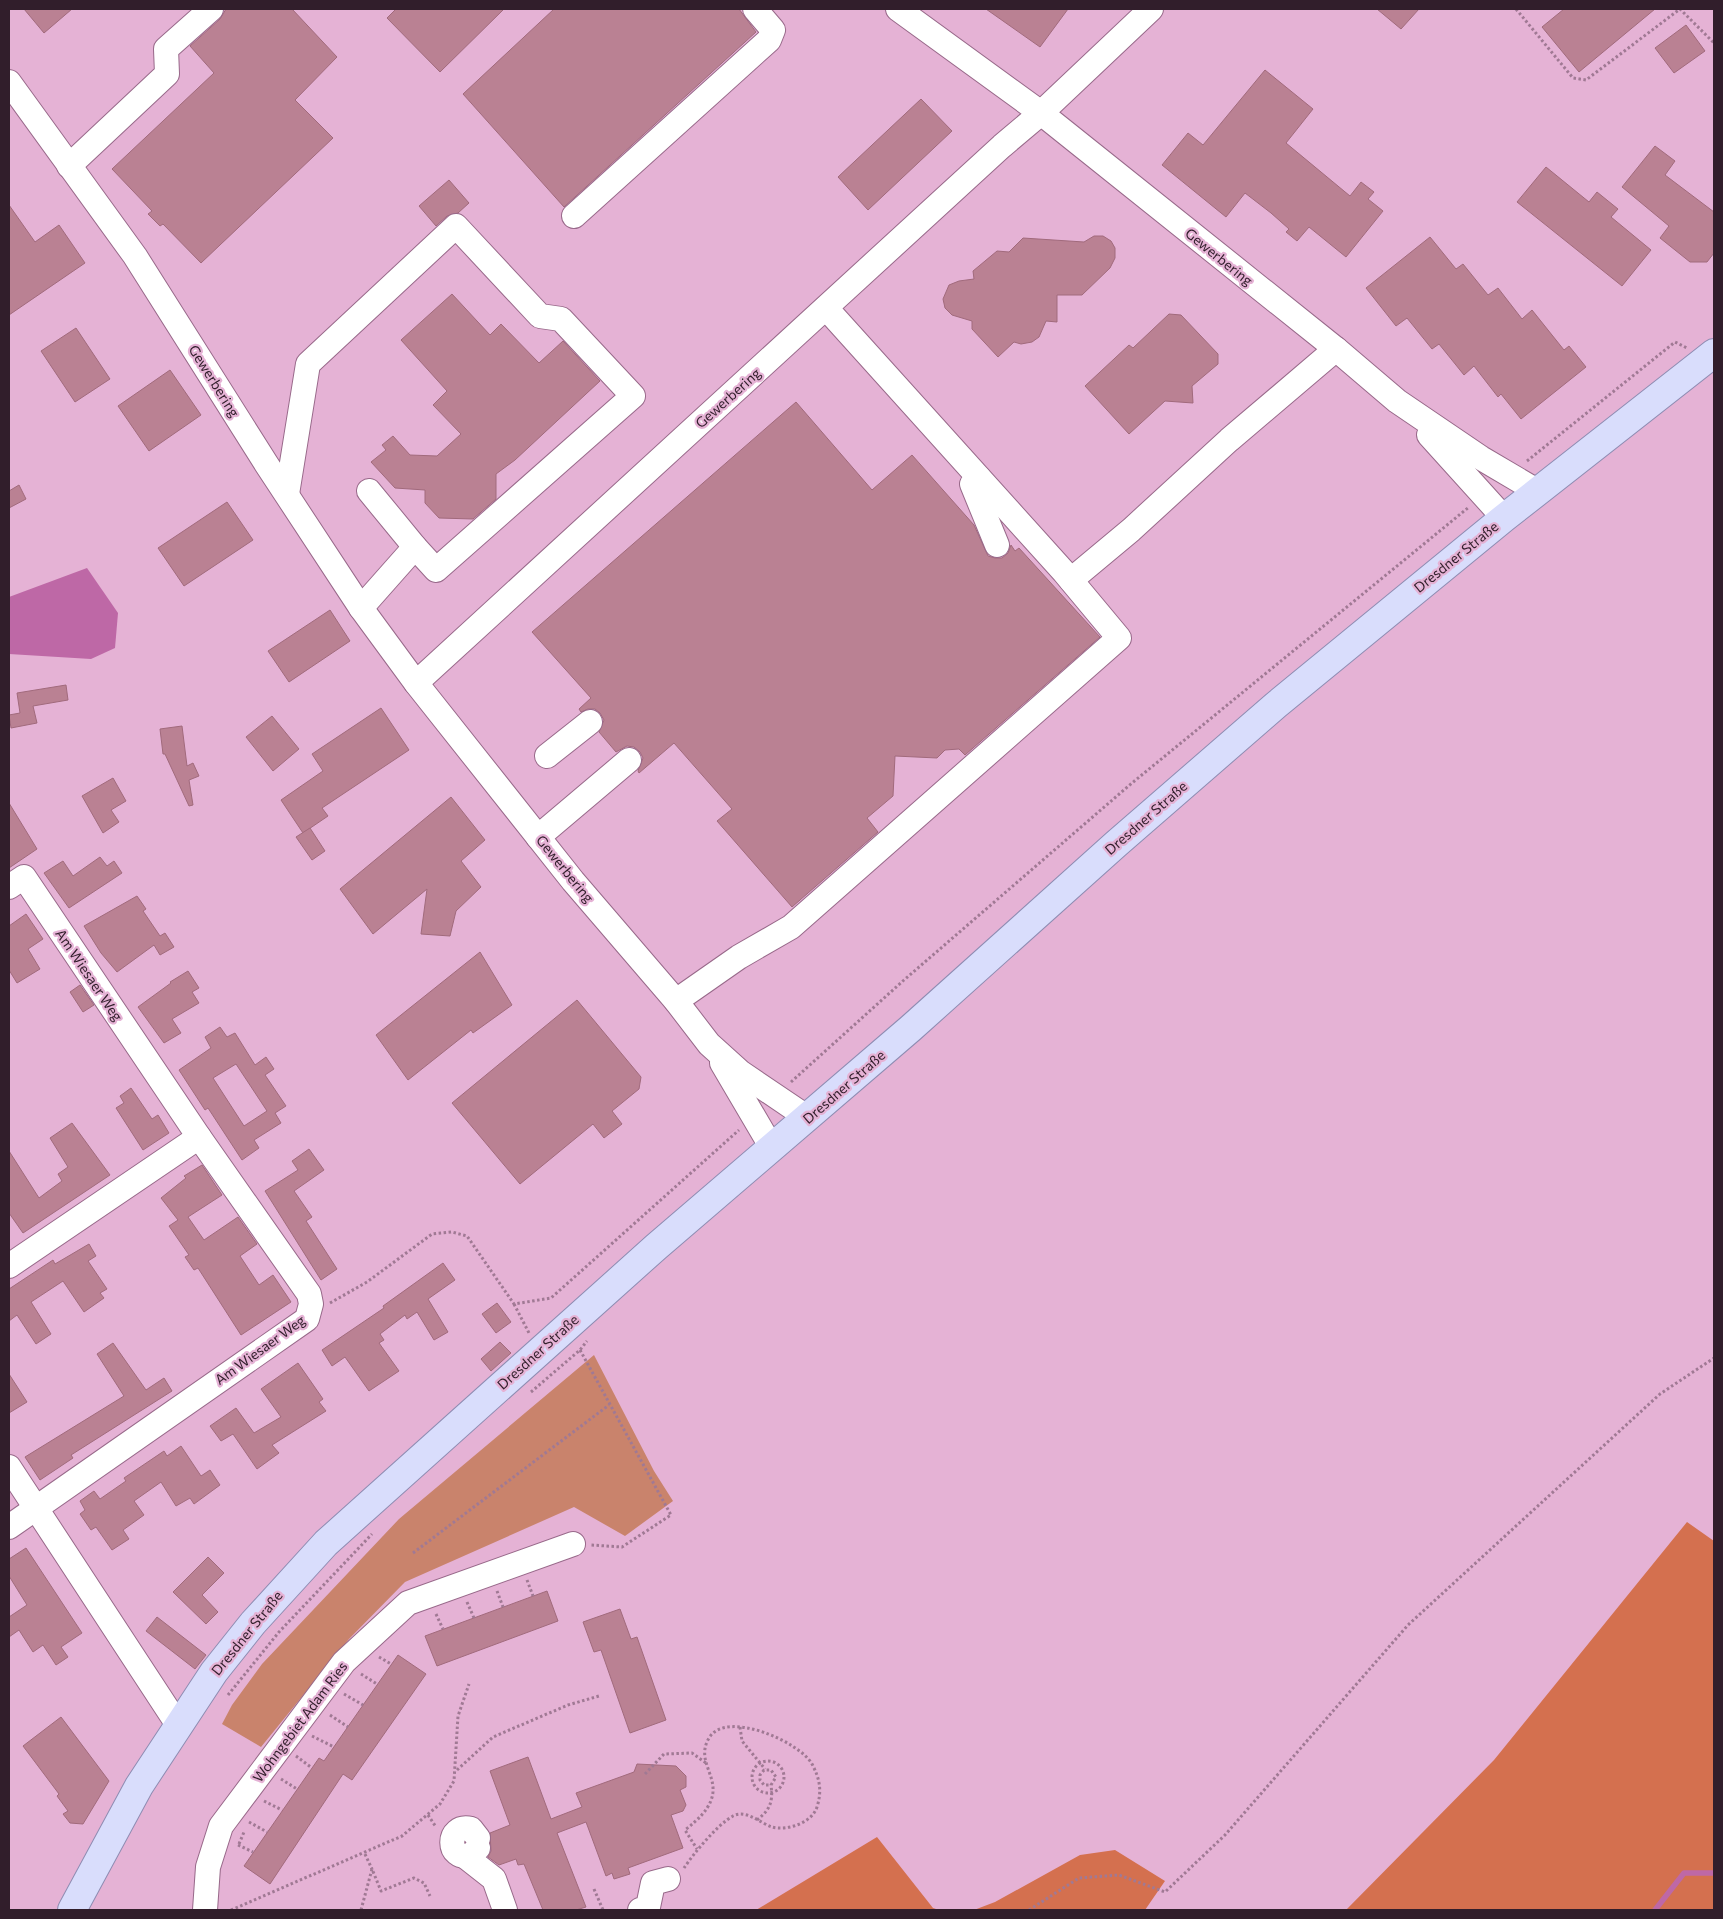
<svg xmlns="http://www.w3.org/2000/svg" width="1723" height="1919" font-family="Commissioner,sans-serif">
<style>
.green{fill:#c9836c}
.forest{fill:#d4704f}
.water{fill:#be68a6}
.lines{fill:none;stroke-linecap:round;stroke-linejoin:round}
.stream{stroke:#be68a6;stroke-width:5.5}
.building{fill:#ba8193;stroke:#a16a7c;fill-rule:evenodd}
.minor-casing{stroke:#98698a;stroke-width:26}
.major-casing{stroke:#8e8cb2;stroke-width:30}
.path{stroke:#a07994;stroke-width:3;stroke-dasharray:2.5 2.5;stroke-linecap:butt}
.minor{stroke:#fff;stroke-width:24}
.major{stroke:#d9ddfc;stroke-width:28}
.labels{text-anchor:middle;stroke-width:4.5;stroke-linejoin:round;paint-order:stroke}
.street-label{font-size:14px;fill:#311e2b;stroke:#e5b2d5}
</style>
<rect width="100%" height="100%" fill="#e5b2d5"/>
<path class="green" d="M594 1355 654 1471 673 1501 625 1536 574 1507 405 1582 349 1639 261 1747 222 1724 232 1705 262 1664 399 1519Z"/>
<g class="forest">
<path d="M1687 1522 1714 1541V1910H1346L1494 1760Z"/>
<path d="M877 1837 933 1908 939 1910H756Z"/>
<path d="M1115 1850 1165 1881 1145 1910H974L995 1902 1080 1855Z"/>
</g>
<path class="water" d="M87 568 118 613 115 648 91 659 9 654V597Z"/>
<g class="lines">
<path class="stream" d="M1655 1910 1684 1873H1714"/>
</g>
<g class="building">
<path d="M24 9H72L44 33Z"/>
<path d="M226 9H292L337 57 295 100 333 138 201 263 163 224 160 226 148 214 152 211 112 169 214 73 190 46 220 19Z"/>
<path d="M396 9H504L440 72 387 18Z"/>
<path d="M554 9H739L756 32 564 207 463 94Z"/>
<path d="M986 9H1068L1040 47Z"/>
<path d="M1377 9H1419L1401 29Z"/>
<path d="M1564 9H1655L1579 72 1542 27Z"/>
<path d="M1686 25 1705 51 1674 73 1655 48Z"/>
<path d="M1265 70 1313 109 1286 143 1350 196 1361 182 1374 192 1368 199 1383 211 1346 257 1309 227 1297 241 1286 232 1289 229 1271 213 1245 193 1226 217 1162 165 1188 133 1203 145Z"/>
<path d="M921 99 952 131 868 210 838 177Z"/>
<path d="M1655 146 1675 161 1665 175 1714 212V253L1707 262H1690L1660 238 1669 226 1622 187Z"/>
<path d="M1546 167 1589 202 1597 192 1618 209 1611 217 1651 250 1622 286 1517 202Z"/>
<path d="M449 180 469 203 458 213 447 216 436 226 419 206Z"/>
<path d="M9 205 35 242 59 225 85 263 9 315Z"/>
<path d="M1094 236H1103L1111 241 1115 248V258L1110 268 1082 295H1057V322L1046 321 1039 337 1032 342 1021 344 1014 342 998 357 972 329V321L952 315 945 308 943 299 949 285 959 281 974 279 973 271 997 251 1009 252 1023 238 1084 242Z"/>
<path d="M1430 237 1456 269 1463 264 1488 295 1498 288 1522 319 1532 310 1564 350 1569 346 1586 367 1521 419 1501 394 1498 397 1474 366 1464 375 1439 344 1432 349 1407 318 1396 326 1366 288Z"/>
<path d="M452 294 490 335 501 324 539 363 563 341 600 381 515 460 496 474V499L473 519 439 518 425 503V490L395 488 371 462 386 450 382 445 393 436 410 455 437 456 461 434 433 405 447 391 401 340Z"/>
<path d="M1169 314 1181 315 1218 354V364L1192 386 1193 403 1165 401 1129 434 1085 386 1129 345 1133 348Z"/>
<path d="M76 328 110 379 75 402 41 351Z"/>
<path d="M170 370 201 415 149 451 118 406Z"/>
<path d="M796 402 872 490 912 455 974 525 988 556 995 558H1002L1008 553 1011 545 1015 551 1019 548 1100 637 965 755 959 749 945 750 937 758 895 756 893 796 867 818 878 832 792 907 717 821 732 809 674 743 639 773 638 771 643 758 640 752 634 747 627 746 616 752 599 732 604 720 600 713 595 709H588L581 712 579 709 591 698 532 632Z"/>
<path d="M19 485 26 499 9 508V491Z"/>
<path d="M227 502 253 540 184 586 158 548Z"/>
<path d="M330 610 350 641 289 682 268 651Z"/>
<path d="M66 685 68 700 33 706 37 723 11 728 9 715 20 713 17 693Z"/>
<path d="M381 708 409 750 322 808 328 816 303 833 281 800 323 771 312 754Z"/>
<path d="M272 716 299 749 273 771 246 737Z"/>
<path d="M182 726 187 766 193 763 199 776 189 780 193 805 189 806 165 754H163L160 729Z"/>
<path d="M113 778 126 801 111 810 119 822 103 833 82 796Z"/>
<path d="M451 797 485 840 461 861 481 887 456 911 450 936 421 934 427 889 373 934 340 889Z"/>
<path d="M9 803 37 849 9 868Z"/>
<path d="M310 828 325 851 312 860 296 837Z"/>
<path d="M100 857 107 866 114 861 122 873 69 908 44 873 63 861 73 876Z"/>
<path d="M137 896 146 909 143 911 160 936 165 933 174 947 160 955 154 945 117 972 101 953 84 926Z"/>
<path d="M26 914 43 939 28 949 40 969 17 983 9 970V926Z"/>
<path d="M480 952 512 1005 473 1033 471 1030 408 1080 376 1035Z"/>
<path d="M188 971 199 988 192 992 199 1003 172 1019 181 1033 164 1043 138 1007 171 983 170 982Z"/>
<path d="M80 985 94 1005 83 1012 70 992Z"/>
<path d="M577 1000 641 1077 639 1089 612 1111 622 1124 604 1138 593 1124 520 1184 452 1103Z"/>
<path d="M220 1027 227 1037 235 1033 255 1065 266 1057 274 1069 265 1075 286 1106 275 1113 281 1123 254 1140 259 1148 242 1160 208 1108 205 1110 179 1070 211 1048 205 1037ZM236 1064 267 1111 244 1126 213 1078Z"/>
<path d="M131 1088 152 1119 158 1115 169 1133 143 1150 116 1108 124 1103 120 1096Z"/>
<path d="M72 1123 110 1175 23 1233 9 1213V1151L39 1198 62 1181 58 1174 68 1167 50 1138Z"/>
<path d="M309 1149 324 1170 294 1191 312 1217 306 1221 337 1269 321 1280 265 1191 298 1170 292 1161Z"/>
<path d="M202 1165 222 1195 188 1217 204 1240 238 1217 257 1244 240 1256 259 1285 273 1275 291 1302 241 1335 198 1268 194 1270 185 1257 189 1255 169 1226 178 1220 161 1198 186 1178 184 1176Z"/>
<path d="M89 1244 96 1256 88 1261 107 1289 100 1293 104 1298 84 1312 63 1281 31 1302 51 1334 36 1344 17 1315 9 1321V1289L53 1260 55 1264Z"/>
<path d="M443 1263 455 1280 428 1299 448 1332 434 1340 417 1312 407 1319 405 1315 380 1334 384 1340 379 1343 399 1371 369 1391 345 1357 332 1366 322 1350 384 1308 383 1306Z"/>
<path d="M497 1303 511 1322 496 1333 482 1314Z"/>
<path d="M500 1342 511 1353 491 1371 481 1359Z"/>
<path d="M113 1343 146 1390 164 1378 172 1391 71 1455 73 1458 40 1480 25 1457 124 1396 97 1354Z"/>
<path d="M298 1363 323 1399 319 1402 326 1411 272 1445 279 1453 257 1469 233 1434 221 1441 210 1426 236 1408 254 1433 281 1417 261 1389Z"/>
<path d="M9 1374 27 1402 9 1413Z"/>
<path d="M181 1446 201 1476 210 1470 220 1485 194 1504 190 1498 176 1506 161 1482 134 1501 144 1515 123 1530 129 1539 112 1550 96 1527 91 1530 80 1514 85 1510 80 1501 94 1491 100 1499 126 1481 124 1478 164 1451 167 1456Z"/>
<path d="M26 1548 82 1633 61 1647 68 1657 56 1665 43 1645 33 1652 19 1630 9 1637V1617L27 1605 9 1576V1559Z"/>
<path d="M208 1557 224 1573 202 1595 218 1612 206 1624 173 1592Z"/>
<path d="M547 1591 558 1621 437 1666 425 1636Z"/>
<path d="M620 1609 631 1639 637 1637 666 1720 630 1733 601 1650 594 1652 583 1622Z"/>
<path d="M157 1617 206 1655 195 1669 146 1631Z"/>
<path d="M398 1655 426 1674 352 1780 343 1774 270 1884 244 1866 319 1758 324 1761Z"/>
<path d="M61 1717 109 1781 83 1824 70 1823 63 1814 68 1811 57 1796 59 1794 23 1746Z"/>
<path d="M528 1757 551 1819 582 1807 576 1793 634 1772 637 1764 676 1766 686 1776V1787L680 1790 686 1805 683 1811 671 1815 683 1848 628 1868 630 1874 614 1879 612 1873 606 1876 586 1822 557 1833 586 1907 576 1910H543L524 1864 518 1865 516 1859 499 1865 488 1857 491 1851 490 1833 510 1825 490 1771Z"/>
</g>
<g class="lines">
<g class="minor-casing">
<g id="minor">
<path d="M898 9 1041 113 1336 349 1397 401 1481 458 1537 491"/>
<path d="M9 82 135 256 267 465 361 608 416 683 573 881 676 1001 709 1044 740 1072 808 1118"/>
<path d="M69 166 167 74 166 49 211 9"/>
<path d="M574 216 769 40 773 30 755 9"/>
<path d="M1429 435 1504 518"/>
<path d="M979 478 972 484 997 545"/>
<path d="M369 491 415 547"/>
<path d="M287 494 308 364 456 226 540 316 561 319 633 396 436 570 415 547 361 608"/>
<path d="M1071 580 1131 530 1229 440 1336 349"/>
<path d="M416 683 1002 146 1041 113 1151 9"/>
<path d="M547 756 590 722"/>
<path d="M538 837 629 760"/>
<path d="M9 887 24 877 199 1137 309 1294 311 1304 307 1319 9 1527"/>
<path d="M676 1001 739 957 791 927 1119 638 1064 572 826 308"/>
<path d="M722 1063 772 1148"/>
<path d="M9 1266 199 1137"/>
<path d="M9 1467 178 1725"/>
<path d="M478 1848 471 1855C446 1862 446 1823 471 1829L478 1838"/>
<path d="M466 1857 494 1879 505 1910"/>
<path d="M205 1910 208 1867 221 1826 344 1662 408 1603 573 1544"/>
<path d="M640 1910 648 1907 653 1883 668 1879"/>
</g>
</g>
<g class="major-casing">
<path id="major" d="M72 1910 139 1786 214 1672 253 1623 326 1543 656 1247 911 1028 1116 844 1276 705 1504 518 1714 353"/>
</g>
<g class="path">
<path d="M1516 9 1573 78 1586 80 1680 9 1714 43"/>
<path d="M1527 461 1675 342 1687 348"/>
<path d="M791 1082 904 980 1132 783 1469 507"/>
<path d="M330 1303 367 1282 432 1234 452 1232 467 1236 514 1304 551 1298 739 1130"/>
<path d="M514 1304 529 1333"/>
<path d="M580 1350 671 1515 622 1547 591 1545"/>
<path d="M531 1392 580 1350 587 1341"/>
<path d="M413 1553 609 1405"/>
<path d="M527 1580 533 1596"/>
<path d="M497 1591 503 1607"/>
<path d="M467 1602 474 1618"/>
<path d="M436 1614 443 1629"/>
<path d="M379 1657 391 1664"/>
<path d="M361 1674 377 1684"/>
<path d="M344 1694 363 1705"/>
<path d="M228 1695 279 1632 372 1534"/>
<path d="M330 1715 348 1727"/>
<path d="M740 1727 742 1741 765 1769"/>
<path d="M312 1736 334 1747"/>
<path d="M296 1756 312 1768"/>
<circle cx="768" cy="1777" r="16"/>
<path d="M457 1770 493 1737 568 1705 599 1696"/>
<path d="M645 1774 664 1754 692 1753 706 1763"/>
<path d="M281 1779 297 1789"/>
<path d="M264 1801 282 1810"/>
<path d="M428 1815 436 1827"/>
<path d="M757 1820C771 1809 773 1801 771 1785L776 1777 771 1770H764L760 1775V1780L764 1785H771"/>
<path d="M249 1822 267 1832"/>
<path d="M239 1844 244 1832"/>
<path d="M238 1845 253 1852"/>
<path d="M365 1854 372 1869"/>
<path d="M684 1868C694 1853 718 1824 733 1816 746 1809 760 1823 772 1827 787 1831 812 1823 817 1807 822 1791 820 1779 812 1764 800 1742 726 1709 709 1738 690 1770 743 1786 685 1830L697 1849"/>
<path d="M594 1889 603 1910"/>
<path d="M231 1910 402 1836 440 1804 454 1781 458 1716 469 1684"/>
<path d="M361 1910 372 1869 381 1891 414 1878 424 1883 430 1896"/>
<path d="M1029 1910 1079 1878 1119 1875 1165 1892 1225 1835 1408 1625 1660 1394 1714 1358"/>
</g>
<use href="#minor" class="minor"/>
<use href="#major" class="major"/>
</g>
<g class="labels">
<g class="street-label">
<text transform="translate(1219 257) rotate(39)" y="5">Gewerbering</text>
<text transform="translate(214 381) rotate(58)" y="5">Gewerbering</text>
<text transform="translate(728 398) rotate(-42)" y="5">Gewerbering</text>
<text transform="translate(1456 557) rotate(-39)" y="5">Dresdner Straße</text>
<text transform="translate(1146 818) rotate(-41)" y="5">Dresdner Straße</text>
<text transform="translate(565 869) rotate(51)" y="5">Gewerbering</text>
<text transform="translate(89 975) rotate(56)" y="5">Am Wiesaer Weg</text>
<text transform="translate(844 1087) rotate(-41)" y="5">Dresdner Straße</text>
<text transform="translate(260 1350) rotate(-36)" y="5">Am Wiesaer Weg</text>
<text transform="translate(538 1352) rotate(-42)" y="5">Dresdner Straße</text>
<text transform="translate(247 1633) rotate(-51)" y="5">Dresdner Straße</text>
<text transform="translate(300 1722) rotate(-53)" y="5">Wohngebiet Adam Ries</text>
</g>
</g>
<rect width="1723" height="1919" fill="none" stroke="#311e2b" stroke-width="20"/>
</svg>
